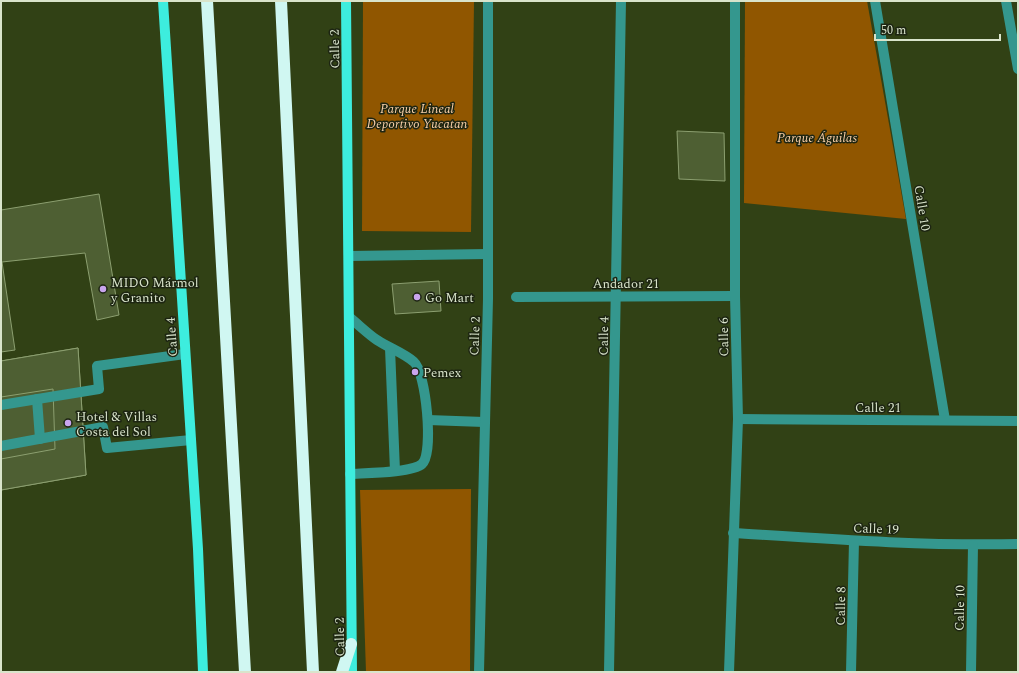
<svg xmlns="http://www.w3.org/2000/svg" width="1019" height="673" font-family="Spectral,serif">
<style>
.green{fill:#905600}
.building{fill:#4e5f33;stroke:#8c9f70}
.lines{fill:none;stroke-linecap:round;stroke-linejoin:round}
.minor{stroke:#34978e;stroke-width:10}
.major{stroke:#3dedde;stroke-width:10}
.highway{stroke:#d0f7f2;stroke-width:12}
.poi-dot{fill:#c9a5ee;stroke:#1d2512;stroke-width:1.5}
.labels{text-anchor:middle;stroke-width:3;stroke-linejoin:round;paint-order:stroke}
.street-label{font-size:13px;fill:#d9e4cb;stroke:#1d2512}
.park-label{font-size:13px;font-style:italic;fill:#f7cea7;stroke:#1d2512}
.poi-label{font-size:13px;fill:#d9e4cb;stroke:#1d2512;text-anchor:start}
</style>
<rect width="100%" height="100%" fill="#314115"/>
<g class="green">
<path d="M363 1H474L471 232 362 231Z"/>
<path d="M745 1H867L906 219 744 203Z"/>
<path d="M471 489 470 672H366L360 490Z"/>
</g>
<g class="building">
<path d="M677 131 724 133 725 181 679 179Z"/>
<path d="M99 194 119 315 97 320 85 253 2 262 15 350 1 352V210Z"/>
<path d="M439 281 441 311 395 314 392 284Z"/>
<path d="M78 348 86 475 1 490V361Z"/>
<path d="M78 348 86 475 1 490V459L55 449 53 389 1 397V361Z"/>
</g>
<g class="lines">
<g class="minor">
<path d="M875 1 945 420"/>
<path d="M1006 1 1018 69"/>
<path d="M349 256 488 254"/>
<path d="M516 297 735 296"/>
<path d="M349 317C359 325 368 334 377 340 389 348 404 353 414 362 426 372 434 453 422 464 412 473 365 473 350 474"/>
<path d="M390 348 395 471"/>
<path d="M37 399 40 439"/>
<path d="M1 405 99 389 97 366 185 354"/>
<path d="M738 419 1018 421"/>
<path d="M428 420 484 422"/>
<path d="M1 446 103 427 107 448 191 440"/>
<path d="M733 533C828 539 923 546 1018 544"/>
<path d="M479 672 488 299V1"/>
<path d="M609 672 621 1"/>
<path d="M729 672 738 419 735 296V1"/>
<path d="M851 672 854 541"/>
<path d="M971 672 973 545"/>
</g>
<g class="major">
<path d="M163 1 198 549 203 672"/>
<path d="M346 1 352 672"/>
</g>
<g class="highway">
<path d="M207 1 245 672"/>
<path d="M281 1 313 672"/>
<path d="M342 672 351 644"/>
</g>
</g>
<g class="poi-dot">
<circle cx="103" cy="289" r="4"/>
<circle cx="417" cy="297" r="4"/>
<circle cx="415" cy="372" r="4"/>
<circle cx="68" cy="423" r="4"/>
</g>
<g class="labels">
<g class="street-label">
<text transform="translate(334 49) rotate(-91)" y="5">Calle 2</text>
<text transform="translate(923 208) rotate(81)" y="5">Calle 10</text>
<text x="626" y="288">Andador 21</text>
<text transform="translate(474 336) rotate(-88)" y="5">Calle 2</text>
<text transform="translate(603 336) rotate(-89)" y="5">Calle 4</text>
<text transform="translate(171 337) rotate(-94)" y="5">Calle 4</text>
<text transform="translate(723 337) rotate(-91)" y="5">Calle 6</text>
<text x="878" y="412">Calle 21</text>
<text transform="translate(876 528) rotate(2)" y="5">Calle 19</text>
<text transform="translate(840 606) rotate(-89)" y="5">Calle 8</text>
<text transform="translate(959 608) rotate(-89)" y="5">Calle 10</text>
<text transform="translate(339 637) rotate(-91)" y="5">Calle 2</text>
</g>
<g class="park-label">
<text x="417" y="113">Parque Lineal<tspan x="417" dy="15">Deportivo Yucatan</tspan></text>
<text x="817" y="142">Parque Águilas</text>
</g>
<g class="poi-label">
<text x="111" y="287">MIDO Mármol<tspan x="111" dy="15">y Granito</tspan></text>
<text x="425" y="302">Go Mart</text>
<text x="423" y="377">Pemex</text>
<text x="76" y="421">Hotel &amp; Villas<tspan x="76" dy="15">Costa del Sol</tspan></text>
</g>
</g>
<rect width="1019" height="673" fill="none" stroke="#d9e4cb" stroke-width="4"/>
<path d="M875 34v6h125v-6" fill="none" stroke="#d9e4cb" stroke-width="2"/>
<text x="881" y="34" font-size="12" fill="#d9e4cb" stroke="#1d2512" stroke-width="3" paint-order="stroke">50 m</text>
</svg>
